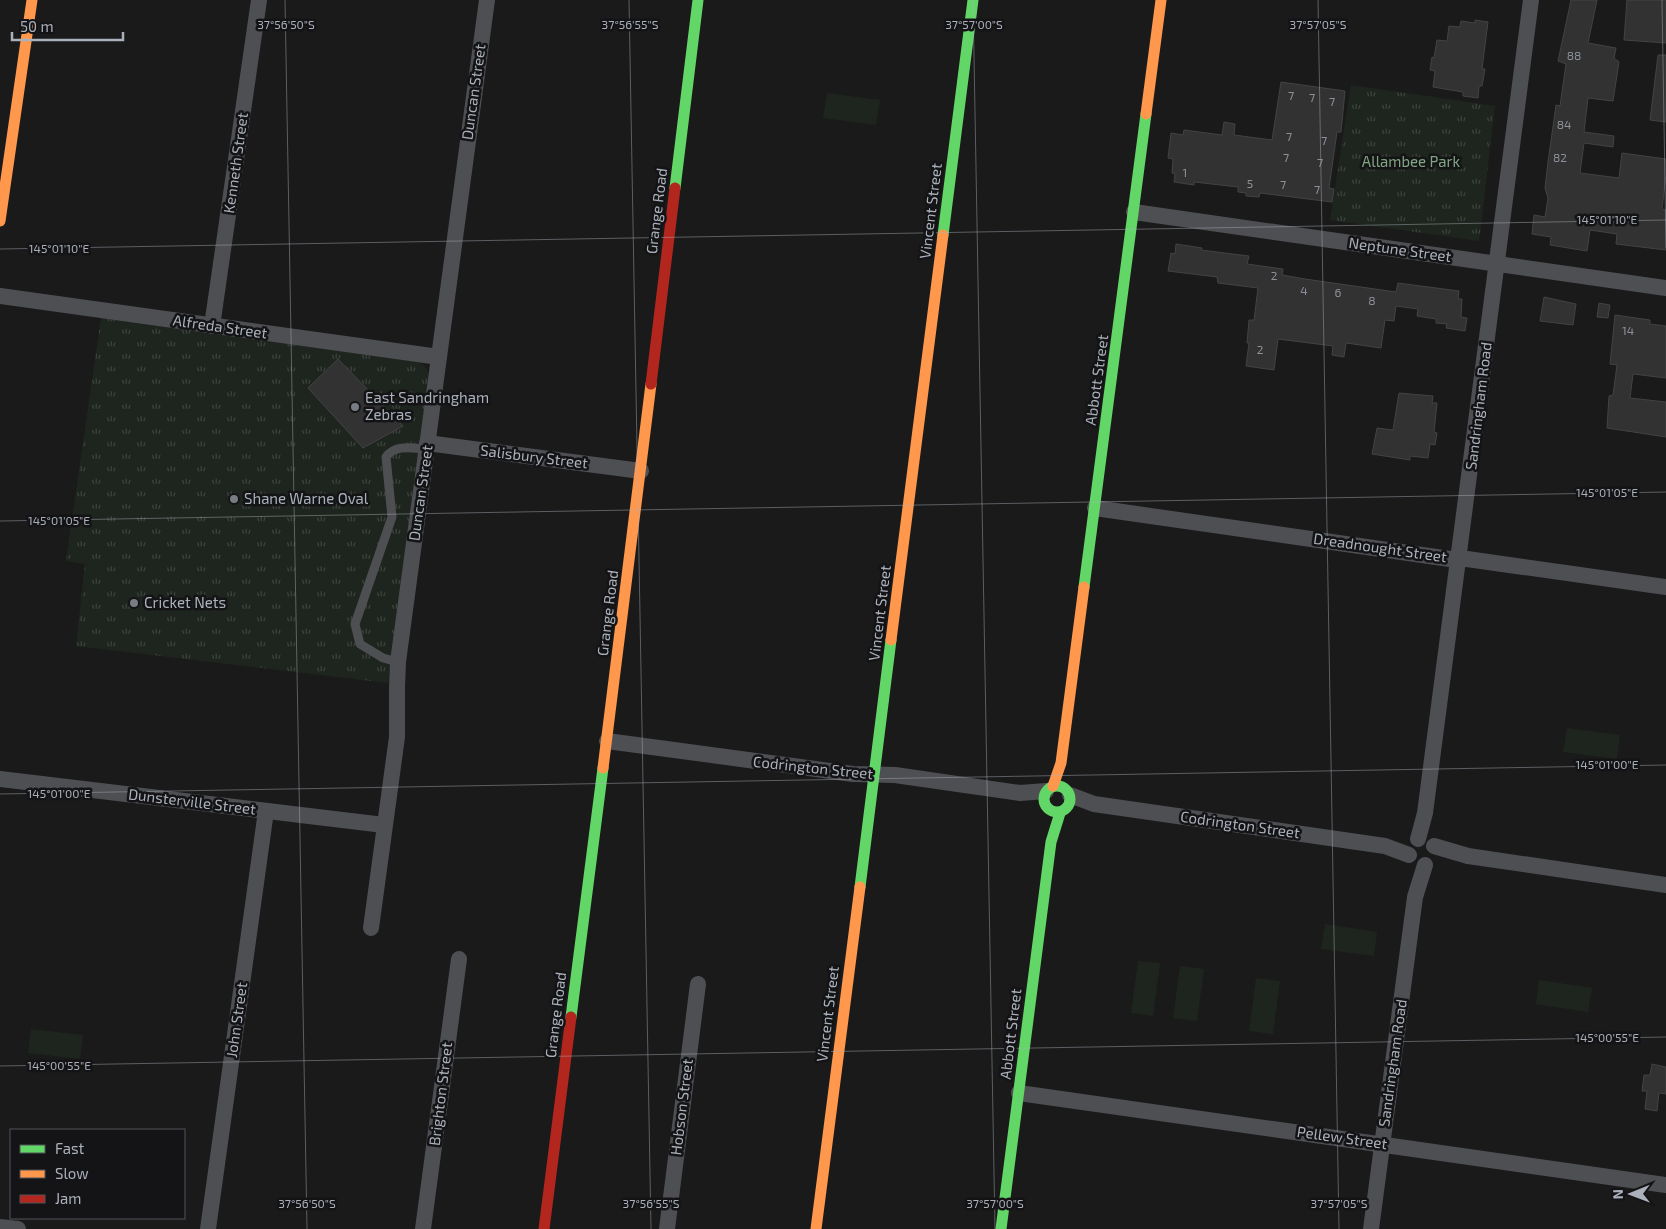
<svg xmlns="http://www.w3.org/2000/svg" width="1666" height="1229" font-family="'Exo 2',sans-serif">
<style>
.grass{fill:#1e251e}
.park{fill:url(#park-tufts)}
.building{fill:#323232;stroke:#424346}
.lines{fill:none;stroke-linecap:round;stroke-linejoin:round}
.lane{stroke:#4e4f53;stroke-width:9}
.street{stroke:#4e4f53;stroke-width:16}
.fast{stroke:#63d668;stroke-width:11}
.slow{stroke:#ff974d;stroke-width:11}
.jam{stroke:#b3261e;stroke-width:11}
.ticks{fill:none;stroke:#abb1bb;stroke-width:1;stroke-opacity:0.45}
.poi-dot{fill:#787c83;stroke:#141416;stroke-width:2}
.labels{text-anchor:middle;stroke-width:5;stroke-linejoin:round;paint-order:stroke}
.number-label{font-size:12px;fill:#8d9199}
.street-label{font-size:15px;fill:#abb1bb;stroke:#141416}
.park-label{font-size:15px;fill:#82a683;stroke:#141416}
.poi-label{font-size:15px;fill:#abb1bb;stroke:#141416;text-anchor:start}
.ticks-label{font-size:12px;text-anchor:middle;fill:#abb1bb;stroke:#141416;stroke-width:5;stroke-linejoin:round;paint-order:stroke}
</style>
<defs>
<pattern id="park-tufts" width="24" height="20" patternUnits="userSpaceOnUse" patternTransform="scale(1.25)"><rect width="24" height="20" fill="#1e251e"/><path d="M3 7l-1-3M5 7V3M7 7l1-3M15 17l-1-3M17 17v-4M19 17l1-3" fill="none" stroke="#3c423d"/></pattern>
</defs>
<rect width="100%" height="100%" fill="#1a1a1a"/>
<g class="grass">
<path d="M827 93 880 100 876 125 823 118Z"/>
<path d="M1567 728 1620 735 1617 759 1563 752Z"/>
<path d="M1325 924 1377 932 1374 956 1321 949Z"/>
<path d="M1138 961 1160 963 1153 1016 1131 1013Z"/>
<path d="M1180 966 1204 969 1197 1021 1173 1018Z"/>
<path d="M1256 978 1280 981 1273 1034 1249 1031Z"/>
<path d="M1539 980 1592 988 1588 1012 1536 1004Z"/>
<path d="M31 1029 83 1035 80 1059 28 1053Z"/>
</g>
<g class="park">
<path d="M1351 85 1495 106 1479 241 1330 220Z"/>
<path d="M101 318 417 362C426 365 428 370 429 379L388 683 76 646 85 564 66 561Z"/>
</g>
<g class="building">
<path d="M1571 0H1597L1588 43 1616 48 1614 58 1619 62 1613 101 1588 98 1584 132 1614 136 1613 147 1584 143 1580 173 1619 178 1622 153 1666 159V174L1662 209 1666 210V250L1616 244 1617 234 1590 230 1587 251 1550 245 1551 237 1532 234 1534 215 1545 217 1548 198 1545 188 1548 162 1556 105 1560 106 1566 64 1558 61Z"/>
<path d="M1627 0H1666V43L1624 40Z"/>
<path d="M1475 20 1488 22 1482 69H1485L1482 86H1479L1478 98 1463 96V92L1433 87 1435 71 1430 70 1432 57 1434 58 1437 40 1447 41 1449 26 1460 27 1461 21 1475 23Z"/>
<path d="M1658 55H1666V122L1650 120Z"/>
<path d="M1281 82 1345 91 1341 132H1337L1329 188 1334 189 1332 202 1260 193 1259 197 1246 196V193L1238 192V187L1194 182V185L1174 182 1175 174 1172 173 1173 159 1168 158 1171 133 1183 135 1184 130 1222 135 1224 122 1235 124 1234 135 1272 140Z"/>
<path d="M1176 244 1202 248 1201 250 1249 256 1247 264 1283 269 1282 275 1305 279 1396 292 1398 283 1459 291 1458 299H1462L1461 317 1467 318 1465 331 1446 328 1447 324 1436 323V319L1417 316 1418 309 1396 306 1394 321 1385 320 1381 348 1346 343 1344 357 1332 355 1333 346 1278 339 1274 370 1246 366 1249 343H1247L1249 320H1254L1258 288 1218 283 1217 277 1168 271 1171 253 1175 254Z"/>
<path d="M1544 297 1576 304 1573 325 1540 321Z"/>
<path d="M1599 303 1610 305 1608 318 1597 317Z"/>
<path d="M1615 315 1650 320V324L1666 326V378L1633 374 1630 398 1666 402V437L1607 428 1609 396 1613 395 1617 365 1610 364Z"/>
<path d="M338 359 403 426 363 448 308 388Z"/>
<path d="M1399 393 1433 396 1432 403H1437L1434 432 1437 433 1435 445 1430 444 1428 458 1410 456V460L1372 454 1377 428 1393 430Z"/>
<path d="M1652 1064 1666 1067V1094L1659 1093 1657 1111 1645 1109 1647 1091H1642L1644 1075H1650Z"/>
</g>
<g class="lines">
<path class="lane" d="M398 662 383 658 360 644 355 624 392 517 386 457C395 444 412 448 426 449"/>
<g class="street">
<path d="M1134 212 1666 288"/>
<path d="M0 296 439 357"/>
<path d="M212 326 259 0"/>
<path d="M427 443 641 471"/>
<path d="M1095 508 1450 559H1467L1666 587"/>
<path d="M607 741 853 774 895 775 1020 793 1046 791"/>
<path d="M0 779 384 825"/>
<path d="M1070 795 1094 804 1385 846 1409 855"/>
<path d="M1418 839 1425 813 1531 0"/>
<path d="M1434 846 1468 856 1666 885"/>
<path d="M371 928 397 737V688L398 662 487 0"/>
<path d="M1019 1093 1666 1185"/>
<path d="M0 1227 18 1229"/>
<path d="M208 1229 266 811"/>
<path d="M423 1229 459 959"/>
<path d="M667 1229 698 984"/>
<path d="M1371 1229 1415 897 1425 865"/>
</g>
<g class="fast">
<path d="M675 188 698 0"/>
<path d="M943 235 973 0"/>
<path d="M1084 587 1146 114"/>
<circle cx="1057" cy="799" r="13"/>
<path d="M860 887 891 640"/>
<path d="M571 1017 603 768"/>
<path d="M1001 1229 1051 842 1060 813"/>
</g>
<g class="slow">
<path d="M1146 114 1161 0"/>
<path d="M0 221 32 0"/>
<path d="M891 640 943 235"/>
<path d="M603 768 651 384"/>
<path d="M1053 786 1061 763 1084 587"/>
<path d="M816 1229 860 887"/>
</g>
<g class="jam">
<path d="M651 384 675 188"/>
<path d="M544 1229 571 1017"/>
</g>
</g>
<path class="ticks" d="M285 0 307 1229M629 0 651 1229M973 0 995 1229M1318 0 1339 1229M1662 0 1666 248M0 249 1666 220M0 521 1666 492M0 794 1666 765M0 1066 1666 1037"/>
<g class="poi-dot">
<circle cx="355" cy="407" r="5"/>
<circle cx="234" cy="499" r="5"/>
<circle cx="134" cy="603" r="5"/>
</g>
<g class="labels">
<g class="number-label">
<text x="1574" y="60">88</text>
<text x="1291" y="100">7</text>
<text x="1312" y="102">7</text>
<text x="1332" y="106">7</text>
<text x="1564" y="129">84</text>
<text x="1289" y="141">7</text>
<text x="1324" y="145">7</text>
<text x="1286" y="162">7</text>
<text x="1560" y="162">82</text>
<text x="1320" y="167">7</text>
<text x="1185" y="177">1</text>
<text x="1250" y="188">5</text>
<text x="1283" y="189">7</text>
<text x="1317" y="194">7</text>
<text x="1274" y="280">2</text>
<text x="1304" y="295">4</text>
<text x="1338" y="297">6</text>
<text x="1372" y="305">8</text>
<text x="1628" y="335">14</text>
<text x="1260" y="354">2</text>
</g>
<g class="street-label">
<text transform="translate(474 92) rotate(-82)" y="5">Duncan Street</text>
<text transform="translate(236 163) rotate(-82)" y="5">Kenneth Street</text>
<text transform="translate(657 211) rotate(-83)" y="5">Grange Road</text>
<text transform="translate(931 211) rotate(-83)" y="5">Vincent Street</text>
<text transform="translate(1400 250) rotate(8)" y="5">Neptune Street</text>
<text transform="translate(220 327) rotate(8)" y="5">Alfreda Street</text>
<text transform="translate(1097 380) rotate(-82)" y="5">Abbott Street</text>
<text transform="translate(1479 406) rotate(-83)" y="5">Sandringham Road</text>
<text transform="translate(534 457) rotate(7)" y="5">Salisbury Street</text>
<text transform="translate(421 493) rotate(-82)" y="5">Duncan Street</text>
<text transform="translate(1380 548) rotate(8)" y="5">Dreadnought Street</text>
<text transform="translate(608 613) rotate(-83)" y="5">Grange Road</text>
<text transform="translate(880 613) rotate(-83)" y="5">Vincent Street</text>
<text transform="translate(813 768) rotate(6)" y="5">Codrington Street</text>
<text transform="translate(192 802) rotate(7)" y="5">Dunsterville Street</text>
<text transform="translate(1240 825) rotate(8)" y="5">Codrington Street</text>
<text transform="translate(828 1014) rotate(-83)" y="5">Vincent Street</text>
<text transform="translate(556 1015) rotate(-83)" y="5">Grange Road</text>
<text transform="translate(237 1020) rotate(-82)" y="5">John Street</text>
<text transform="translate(1011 1034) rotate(-83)" y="5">Abbott Street</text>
<text transform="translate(1393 1063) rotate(-82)" y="5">Sandringham Road</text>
<text transform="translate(441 1094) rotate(-83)" y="5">Brighton Street</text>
<text transform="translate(682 1107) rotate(-83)" y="5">Hobson Street</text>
<text transform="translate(1342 1138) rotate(8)" y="5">Pellew Street</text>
</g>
<g class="park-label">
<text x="1411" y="167">Allambee Park</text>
</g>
<g class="poi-label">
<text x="365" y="403">East Sandringham<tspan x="365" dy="17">Zebras</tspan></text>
<text x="244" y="504">Shane Warne Oval</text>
<text x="144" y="608">Cricket Nets</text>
</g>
</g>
<g class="ticks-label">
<text x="286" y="29">37°56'50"S</text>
<text x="630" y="29">37°56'55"S</text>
<text x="974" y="29">37°57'00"S</text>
<text x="1318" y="29">37°57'05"S</text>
<text x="1607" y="224">145°01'10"E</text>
<text x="59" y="253">145°01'10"E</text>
<text x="1607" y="497">145°01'05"E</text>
<text x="59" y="525">145°01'05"E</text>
<text x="1607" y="769">145°01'00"E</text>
<text x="59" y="798">145°01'00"E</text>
<text x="1607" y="1042">145°00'55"E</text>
<text x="59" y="1070">145°00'55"E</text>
<text x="307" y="1208">37°56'50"S</text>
<text x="651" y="1208">37°56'55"S</text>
<text x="995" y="1208">37°57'00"S</text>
<text x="1339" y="1208">37°57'05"S</text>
</g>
<rect x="10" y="1129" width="175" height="90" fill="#141416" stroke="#505358"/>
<rect x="20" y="1145" width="25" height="8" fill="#63d668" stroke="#505358"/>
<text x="55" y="1154" font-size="15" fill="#abb1bb">Fast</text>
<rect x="20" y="1170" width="25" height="8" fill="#ff974d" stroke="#505358"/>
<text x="55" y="1179" font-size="15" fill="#abb1bb">Slow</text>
<rect x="20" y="1195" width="25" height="8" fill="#b3261e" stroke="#505358"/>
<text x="55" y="1204" font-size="15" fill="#abb1bb">Jam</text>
<g transform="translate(1631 1194) rotate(269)" stroke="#141416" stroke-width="4" paint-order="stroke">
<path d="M0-4L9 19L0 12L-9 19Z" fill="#abb1bb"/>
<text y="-8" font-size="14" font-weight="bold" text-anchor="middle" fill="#abb1bb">N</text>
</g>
<path d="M12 32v8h111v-8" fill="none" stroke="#abb1bb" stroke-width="2.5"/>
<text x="20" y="32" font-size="15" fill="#abb1bb" stroke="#141416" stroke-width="4" paint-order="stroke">50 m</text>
</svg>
